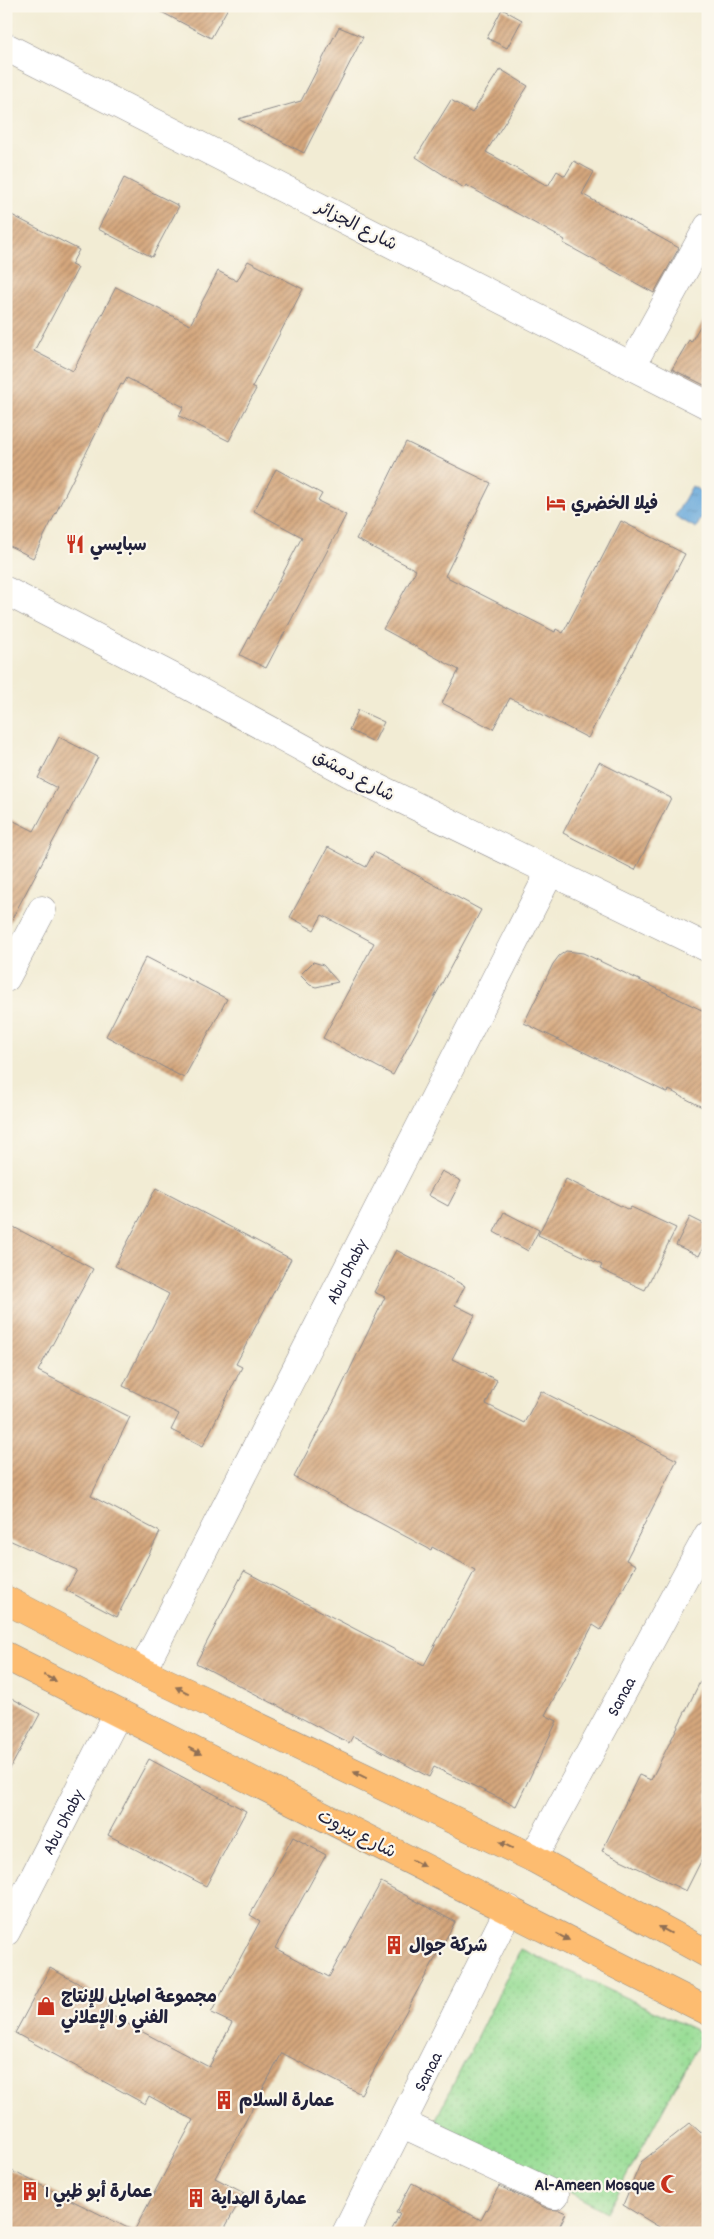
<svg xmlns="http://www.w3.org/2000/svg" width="714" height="2239" font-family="Dekko,'Playpen Sans Arabic',sans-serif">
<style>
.park{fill:url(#park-dots);stroke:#5d8068}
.water{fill:url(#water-ripples);stroke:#44658a}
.building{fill:url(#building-hatch)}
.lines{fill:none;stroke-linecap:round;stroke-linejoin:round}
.minor-casing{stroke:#8a8788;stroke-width:29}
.major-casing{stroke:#8a8788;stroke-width:29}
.minor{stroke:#fff;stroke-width:28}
.major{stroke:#fdbc6f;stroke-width:28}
.oneway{fill:#906f55}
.labels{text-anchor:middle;stroke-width:4.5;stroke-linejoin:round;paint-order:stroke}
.street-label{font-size:18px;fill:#22223b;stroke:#fbf7ec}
.poi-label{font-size:18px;font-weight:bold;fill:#22223b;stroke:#fbf7ec;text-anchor:start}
</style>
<defs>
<pattern id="park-dots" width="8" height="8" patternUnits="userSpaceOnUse" patternTransform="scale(1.25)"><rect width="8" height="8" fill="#98dd95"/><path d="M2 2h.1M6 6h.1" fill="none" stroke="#83bd81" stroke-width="1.8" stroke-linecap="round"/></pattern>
<pattern id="water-ripples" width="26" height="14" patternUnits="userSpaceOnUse" patternTransform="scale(1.25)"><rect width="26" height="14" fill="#67a8da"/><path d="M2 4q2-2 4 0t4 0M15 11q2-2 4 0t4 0" fill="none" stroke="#5488b2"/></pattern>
<pattern id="building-hatch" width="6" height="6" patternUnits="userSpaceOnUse" patternTransform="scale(1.25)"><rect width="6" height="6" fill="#d5a77d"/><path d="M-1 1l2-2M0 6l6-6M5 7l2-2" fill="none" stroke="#ac8868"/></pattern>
</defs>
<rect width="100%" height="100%" fill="#fbf7ec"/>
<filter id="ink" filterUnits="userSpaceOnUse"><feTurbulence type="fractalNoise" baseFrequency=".02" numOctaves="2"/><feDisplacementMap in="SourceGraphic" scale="10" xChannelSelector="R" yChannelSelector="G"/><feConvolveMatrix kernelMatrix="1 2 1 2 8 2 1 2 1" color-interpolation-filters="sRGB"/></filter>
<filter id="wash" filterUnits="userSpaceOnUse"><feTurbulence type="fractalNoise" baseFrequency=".0096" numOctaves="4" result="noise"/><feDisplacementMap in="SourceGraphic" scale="20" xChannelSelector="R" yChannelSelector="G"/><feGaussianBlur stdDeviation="1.12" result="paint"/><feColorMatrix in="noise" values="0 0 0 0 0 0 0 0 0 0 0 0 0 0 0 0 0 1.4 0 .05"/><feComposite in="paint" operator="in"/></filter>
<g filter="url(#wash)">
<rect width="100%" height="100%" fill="#f2ecd4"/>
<path class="park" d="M521 1949 704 2034 607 2212 435 2121Z"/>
<path class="water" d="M692 486 708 495V506L696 528 675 516Z"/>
<g id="blocks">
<g class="building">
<path d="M150 6H229L211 38Z"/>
<path d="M502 9 522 20 507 48 487 38Z"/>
<path d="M339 27 363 37 304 153 238 119 301 101Z"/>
<path d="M500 69 528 86 486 152 548 186 557 171 565 176 574 161 594 172 582 194 679 248 654 293 563 243 565 240 466 185 464 188 416 157 451 100 472 113Z"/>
<path d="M124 178 179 206 152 257 98 229Z"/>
<path d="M6 212 79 250 71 265 78 268 34 351 73 371 116 287 190 325 218 271 237 281 248 261 303 289 252 387 256 389 229 441 179 416 184 407 127 378 123 385 121 384 33 558 6 544Z"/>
<path d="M708 312V387L672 369 689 340 691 342Z"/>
<path d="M406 442 491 483 445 576 555 632 556 629 563 633 621 521 685 554 588 738 510 698 493 729 442 703 459 670 383 629 416 570 356 539 377 501Z"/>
<path d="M276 469 322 494 318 501 346 515 266 668 240 655 302 537 254 511Z"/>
<path d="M358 710 384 722 374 742 349 730Z"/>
<path d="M59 737 98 757 6 930V817L34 831 57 788 38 778Z"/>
<path d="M599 762 671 798 635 870 563 833Z"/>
<path d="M328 847 366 867 374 852 481 910 393 1075 323 1038 374 943 322 915 314 930 290 917Z"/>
<path d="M566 951 583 953 708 1013V1110L669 1090 668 1093 524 1023 553 964 559 956Z"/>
<path d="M146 957 227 999 184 1078 106 1036Z"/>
<path d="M313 962 323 965 338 982 316 987 310 985 300 975Z"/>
<path d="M442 1171 461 1181 448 1206 428 1195Z"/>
<path d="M566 1179 629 1210 631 1207 676 1228 645 1290 600 1269 602 1265 538 1235Z"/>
<path d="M156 1188 291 1259 236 1364 242 1367 203 1446 171 1430 179 1414 123 1386 169 1294 115 1266Z"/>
<path d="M504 1212 539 1230 528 1251 494 1232Z"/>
<path d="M690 1217 708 1226V1237L699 1256 676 1245Z"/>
<path d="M6 1223 93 1269 38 1371 130 1417 91 1496 160 1532 117 1617 66 1590 77 1570 9 1540 6 1531Z"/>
<path d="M396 1250 465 1286 455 1305 475 1315 452 1359 497 1380 486 1404 524 1423 541 1391 677 1460 626 1560 636 1565 601 1630 593 1625 545 1715 557 1721 516 1806 434 1767 429 1777 353 1736 349 1743 196 1663 244 1571 424 1665 475 1570 432 1547 431 1550 294 1477 337 1396 385 1297 374 1292Z"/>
<path d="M708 1666V1847L686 1891 602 1851 639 1775 651 1780Z"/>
<path d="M6 1695 40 1714 6 1776Z"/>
<path d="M149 1759 246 1811 206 1886 108 1835Z"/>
<path d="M293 1837 326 1855 275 1948 329 1977 381 1882 455 1922 361 2094 282 2053 215 2178 244 2193 222 2233H6V2168L134 2231 193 2120 149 2096 145 2104 15 2033 50 1968 111 2001 105 2012 209 2067 232 2023 211 2013 260 1921 250 1915Z"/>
<path d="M690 2123 708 2139V2233H669L623 2205 641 2162Z"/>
<path d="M412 2183 481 2220 499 2186 548 2209 559 2210 566 2213 556 2233H390L400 2214 396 2213Z"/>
</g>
</g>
</g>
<g filter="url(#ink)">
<use href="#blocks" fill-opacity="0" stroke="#8a8788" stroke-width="1"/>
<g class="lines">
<g class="minor-casing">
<g id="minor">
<path d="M6 47 708 405"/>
<path d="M632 365 708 227"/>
<path d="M6 591 176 679 364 781 708 948"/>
<path d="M6 978 42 910"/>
<path id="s1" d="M142 1671 550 872"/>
<path id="s2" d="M533 1858 708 1535"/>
<path id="s3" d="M6 1932 118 1713"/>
<path d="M401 2123 555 2195"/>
<path id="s4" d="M346 2233 509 1909"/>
</g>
</g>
<g class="major-casing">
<g id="major">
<path d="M6 1600 142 1671 533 1858 708 1954"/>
<path d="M6 1656 708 2011"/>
</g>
</g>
<use href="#minor" class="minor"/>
<use href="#major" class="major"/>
</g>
<defs><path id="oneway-solid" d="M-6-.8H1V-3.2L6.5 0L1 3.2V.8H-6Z" transform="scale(1.25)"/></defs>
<g class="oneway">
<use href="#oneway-solid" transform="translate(50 1678) rotate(27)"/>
<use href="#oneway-solid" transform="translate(182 1690) rotate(-154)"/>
<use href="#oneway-solid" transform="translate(195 1751) rotate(27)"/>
<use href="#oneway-solid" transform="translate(360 1775) rotate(-154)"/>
<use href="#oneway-solid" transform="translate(506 1845) rotate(-154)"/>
<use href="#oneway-solid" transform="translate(418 1863) rotate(27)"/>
<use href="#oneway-solid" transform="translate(665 1930) rotate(-151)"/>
<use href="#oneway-solid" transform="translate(563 1937) rotate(27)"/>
</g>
</g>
<defs>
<g id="hotel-bare" transform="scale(1.5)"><path d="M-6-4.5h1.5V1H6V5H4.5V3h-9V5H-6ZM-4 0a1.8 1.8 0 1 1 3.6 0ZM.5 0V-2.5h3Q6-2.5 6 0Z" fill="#c8321e" stroke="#fbf7ec" stroke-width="2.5" paint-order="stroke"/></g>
<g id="restaurant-bare" transform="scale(1.5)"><path d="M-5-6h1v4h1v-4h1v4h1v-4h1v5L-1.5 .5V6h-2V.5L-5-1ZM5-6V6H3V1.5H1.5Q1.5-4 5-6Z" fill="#c8321e" stroke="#fbf7ec" stroke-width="2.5" paint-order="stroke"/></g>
<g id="building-bare" transform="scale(1.5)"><path d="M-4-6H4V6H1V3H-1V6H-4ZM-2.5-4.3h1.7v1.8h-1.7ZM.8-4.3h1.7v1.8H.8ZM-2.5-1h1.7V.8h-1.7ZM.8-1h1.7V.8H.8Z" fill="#c8321e" stroke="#fbf7ec" stroke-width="2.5" paint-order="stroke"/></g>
<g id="shop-bare" transform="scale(1.5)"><path d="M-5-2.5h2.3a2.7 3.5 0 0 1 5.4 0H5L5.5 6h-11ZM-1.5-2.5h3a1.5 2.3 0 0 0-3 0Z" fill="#c8321e" stroke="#fbf7ec" stroke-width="2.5" paint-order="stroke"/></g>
<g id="mosque-bare" transform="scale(1.5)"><path d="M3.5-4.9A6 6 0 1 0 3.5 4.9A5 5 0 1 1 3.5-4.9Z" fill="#c8321e" stroke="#fbf7ec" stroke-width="2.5" paint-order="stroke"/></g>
</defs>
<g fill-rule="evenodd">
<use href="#hotel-bare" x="556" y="503"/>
<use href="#restaurant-bare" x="75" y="544"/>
<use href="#building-bare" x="394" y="1945"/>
<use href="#shop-bare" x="46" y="2006"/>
<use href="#building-bare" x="224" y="2100"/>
<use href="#mosque-bare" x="670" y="2184"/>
<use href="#building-bare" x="30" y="2191"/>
<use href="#building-bare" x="196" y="2198"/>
</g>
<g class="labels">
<g class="street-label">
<text transform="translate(357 225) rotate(27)" y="6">شارع الجزائر</text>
<text transform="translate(354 775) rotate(28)" y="6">شارع دمشق</text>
<text dy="6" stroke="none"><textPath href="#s1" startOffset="449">Abu Dhaby</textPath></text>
<text dy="6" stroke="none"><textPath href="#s2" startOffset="184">Sanaa</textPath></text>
<text dy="6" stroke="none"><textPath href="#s3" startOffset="124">Abu Dhaby</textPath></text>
<text transform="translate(357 1833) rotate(27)" y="6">شارع بيروت</text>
<text dy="6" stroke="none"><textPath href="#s4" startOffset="181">Sanaa</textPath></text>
</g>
<g class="poi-label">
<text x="571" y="509">فيلا الخضري</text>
<text x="90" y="550">سبايسي</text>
<text x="409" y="1951">شركة جوال</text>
<text x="61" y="2002">مجموعة اصايل للإنتاج<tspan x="61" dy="21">الفني و الإعلاني</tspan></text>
<text x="239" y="2106">عمارة السلام</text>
<text x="655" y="2190" text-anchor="end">Al-Ameen Mosque</text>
<text x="45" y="2197">عمارة أبو ظبي 1</text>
<text x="211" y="2204">عمارة الهداية</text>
</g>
</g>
<rect width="714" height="2239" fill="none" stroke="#fbf7ec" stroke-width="25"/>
</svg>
